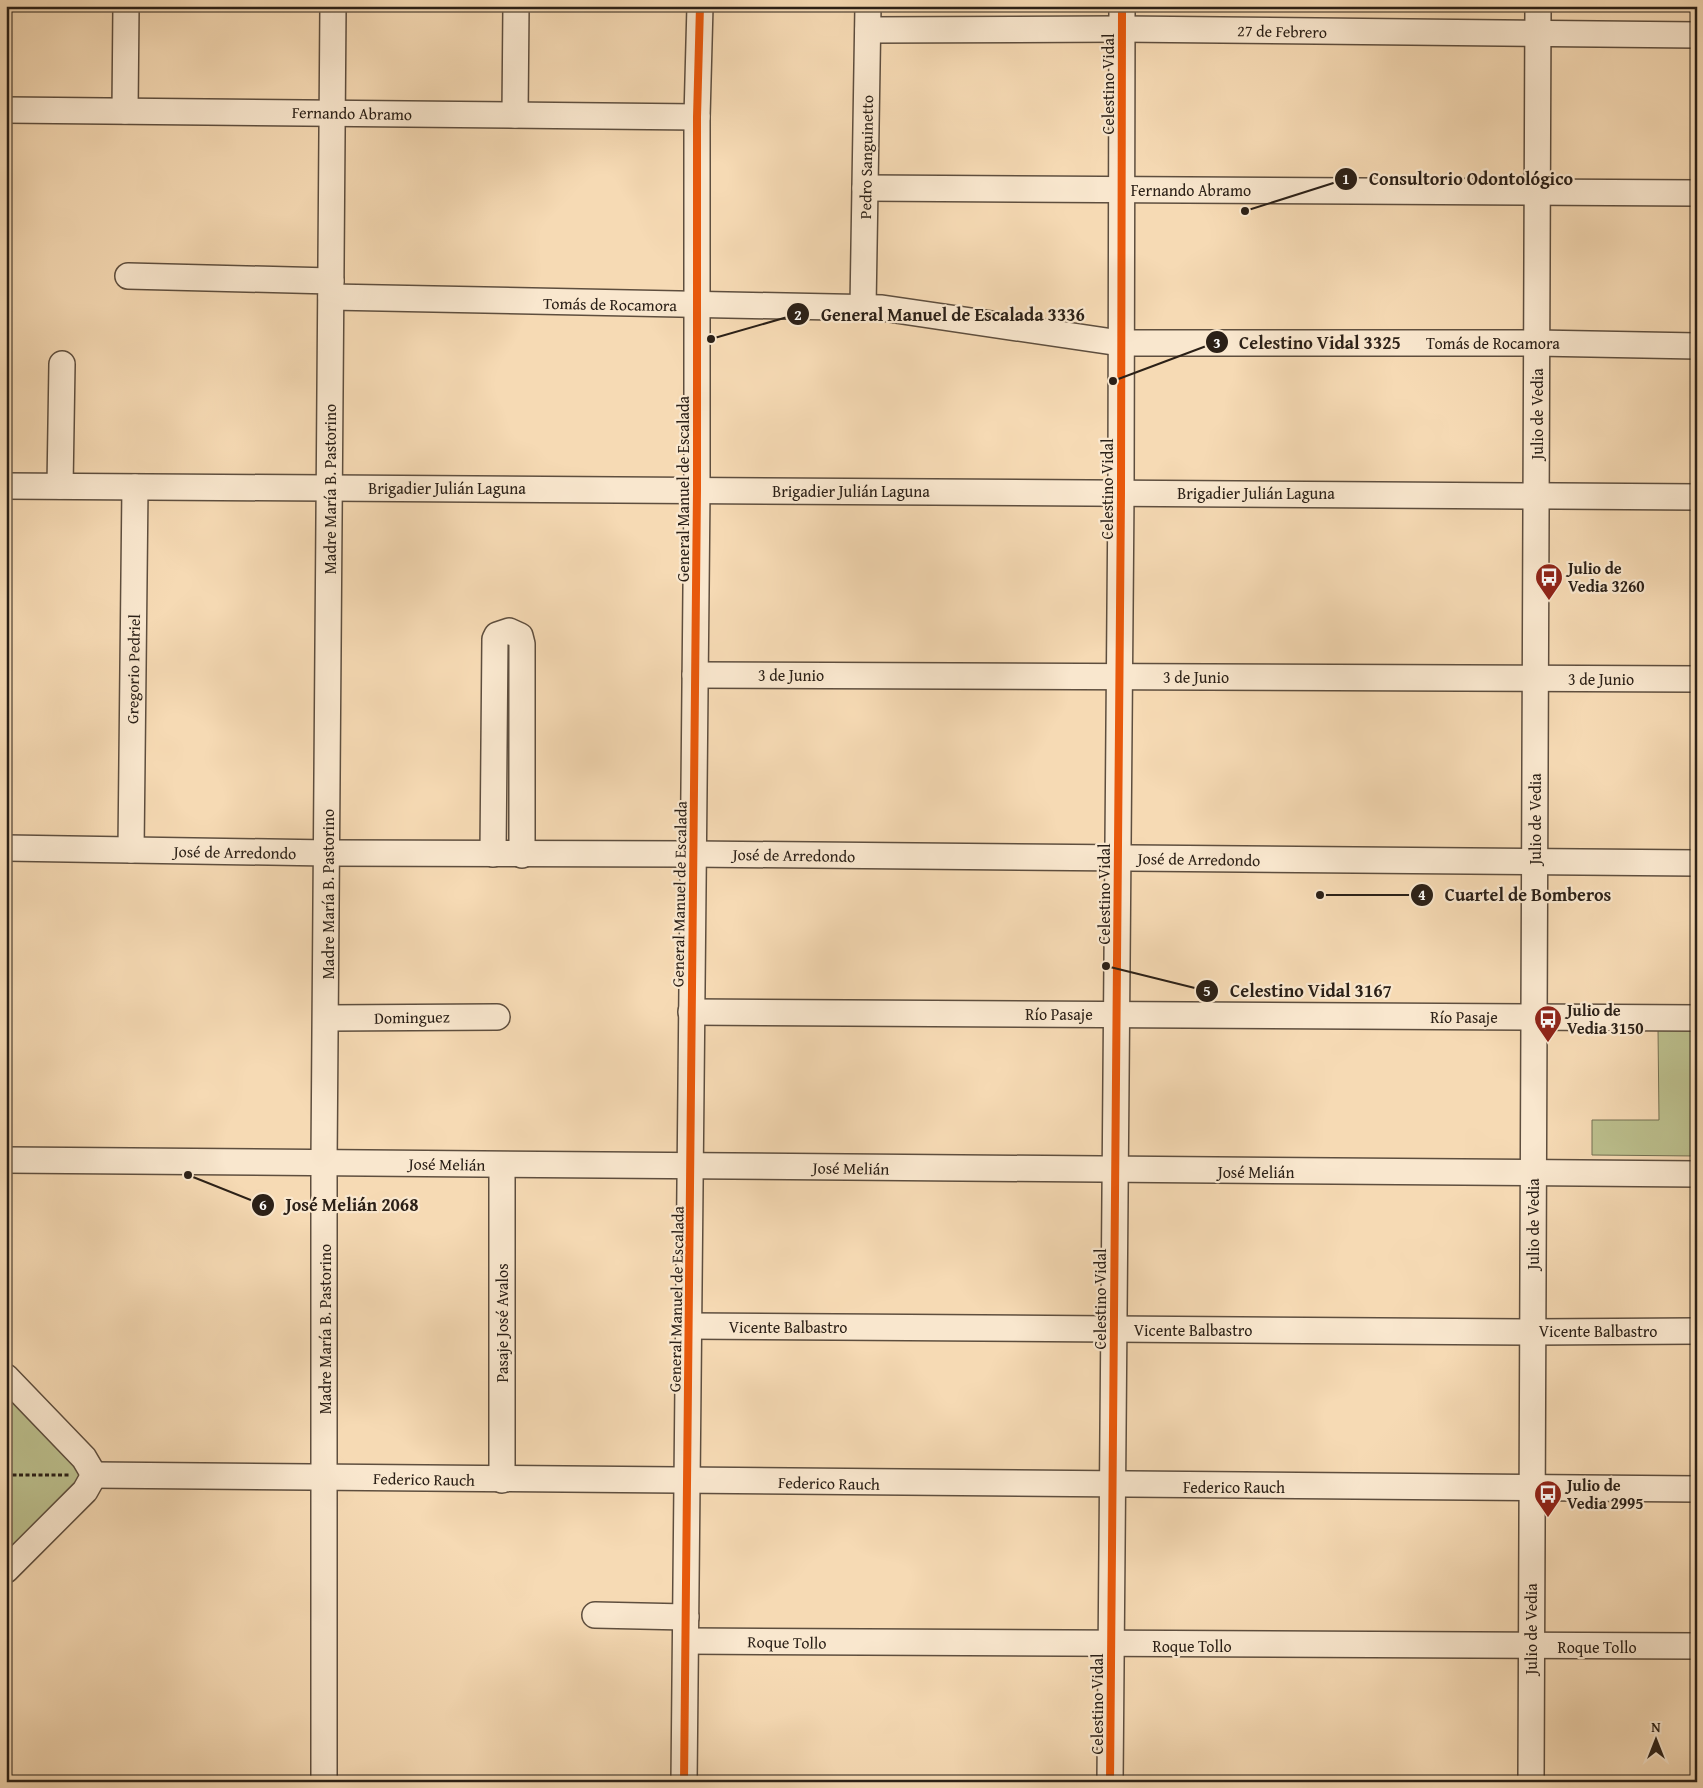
<svg xmlns="http://www.w3.org/2000/svg" width="1703" height="1788" font-family="'Gentium Book Plus',serif">
<style>
.green{fill:#bcc08e;stroke:#747052}
.lines{fill:none;stroke-linecap:round;stroke-linejoin:round}
.minor-casing{stroke:#5e4e3e;stroke-width:28}
.path{stroke:#2b2017;stroke-width:3;stroke-dasharray:4 2.5;stroke-linecap:butt}
.minor{stroke:#f9e7ce;stroke-width:25}
.cycleway-casing{stroke:#f9e7ce;stroke-width:11}
.cycleway{stroke:#e8590c;stroke-width:8}
.labels{text-anchor:middle;stroke-width:4.5;stroke-linejoin:round;paint-order:stroke}
.street-label{font-size:16px;fill:#2b2017;stroke:#f9e7ce}
.poi-label{font-size:16px;font-weight:bold;fill:#2b2017;stroke:#f9e7ce;text-anchor:start}
.leader{fill:none;stroke:#2b2017;stroke-width:2}
.callout-dot{fill:#2b2017;stroke:#f9e7ce;stroke-width:2}
.mark-label{font-size:15px;text-anchor:middle;font-weight:bold;fill:#fff}
.callout-label{font-size:18px;text-anchor:middle;font-weight:bold;fill:#2b2017;stroke:#f9e7ce;stroke-width:4.5;stroke-linejoin:round;paint-order:stroke}
</style>
<rect width="100%" height="100%" fill="#f6dab4"/>
<filter id="stains"><feTurbulence type="fractalNoise" baseFrequency=".004" numOctaves="4"/><feColorMatrix values="0 0 0 0 .2 0 0 0 0 .09 0 0 0 0 .02 0 0 0 .5 -.17"/></filter>
<radialGradient id="worn" r=".72"><stop offset=".6" stop-color="#630" stop-opacity="0"/><stop offset="1" stop-color="#630" stop-opacity=".3"/></radialGradient>
<g class="green">
<path d="M1658 1029H1697V1156L1592 1155V1120H1659Z"/>
<path d="M6 1383 94 1475 6 1570Z"/>
</g>
<g class="lines">
<g class="minor-casing">
<g id="minor">
<path d="M868 30 1121 29 1697 35"/>
<path d="M6 110 697 117"/>
<path d="M125 111 126 6"/>
<path d="M515 115 516 6"/>
<path d="M865 188 1697 193"/>
<path d="M128 276 331 281"/>
<path d="M331 297 882 308 1120 343H1537L1697 346"/>
<path d="M863 307 868 6"/>
<path d="M6 486 1697 497"/>
<path d="M60 486 62 364"/>
<path d="M695 675 1697 679"/>
<path d="M6 848 328 853 693 854 1697 863"/>
<path d="M131 850 135 487"/>
<path d="M493 854 495 639 497 635 509 631 520 636 522 644V855"/>
<path d="M691 1012 1697 1018"/>
<path d="M327 1018 497 1017"/>
<path d="M6 1160 1697 1174"/>
<path d="M689 1326 1533 1332 1697 1331"/>
<path d="M6 1377 84 1458 94 1475"/>
<path d="M94 1475 1697 1489"/>
<path d="M502 1480V1165"/>
<path d="M6 1570 85 1491 94 1475"/>
<path d="M595 1615 686 1617"/>
<path d="M686 1641 1697 1646"/>
<path d="M324 1782V1162L333 6"/>
<path d="M684 1782 697 490V117L700 6"/>
<path d="M1110 1782 1121 493 1122 6"/>
<path d="M1531 1782 1538 6"/>
</g>
</g>
<path class="path" d="M6 1475H71"/>
<use href="#minor" class="minor"/>
<g class="cycleway-casing">
<g id="cycleway">
<path d="M684 1782 697 490V117L700 6"/>
<path d="M1110 1782 1121 493 1122 6"/>
</g>
</g>
<use href="#cycleway" class="cycleway"/>
</g>
<defs>
<g id="bus-pin" transform="scale(1.4375)"><path d="M0 17L-7.5 6A9.5 9.5 0 1 1 7.5 6Z" fill="#8f2418" stroke="#f9e7ce"/><path d="M-5-6H5V4H4V6H2V4H-2V6H-4V4H-5ZM-3.5-4V0h7V-4ZM-3.5 1.2v1.5H-2V1.2ZM2 1.2v1.5H3.5V1.2Z" fill="#fff"/></g>
</defs>
<g fill-rule="evenodd">
<use href="#bus-pin" x="1549" y="577"/>
<use href="#bus-pin" x="1548" y="1019"/>
<use href="#bus-pin" x="1548" y="1494"/>
</g>
<g class="labels">
<g class="street-label">
<text transform="translate(1282 31) rotate(1)" y="6">27 de Febrero</text>
<text transform="translate(1108 84) rotate(-90)" y="6">Celestino Vidal</text>
<text transform="translate(352 113) rotate(1)" y="6">Fernando Abramo</text>
<text transform="translate(866 157) rotate(-89)" y="6">Pedro Sanguinetto</text>
<text x="1191" y="196">Fernando Abramo</text>
<text transform="translate(610 304) rotate(1)" y="6">Tomás de Rocamora</text>
<text x="1493" y="349">Tomás de Rocamora</text>
<text transform="translate(1537 414) rotate(-90)" y="6">Julio de Vedia</text>
<text x="447" y="494">Brigadier Julián Laguna</text>
<text transform="translate(330 489) rotate(-90)" y="6">Madre María B. Pastorino</text>
<text transform="translate(683 489) rotate(-90)" y="6">General Manuel de Escalada</text>
<text transform="translate(1107 489) rotate(-90)" y="6">Celestino Vidal</text>
<text x="851" y="497">Brigadier Julián Laguna</text>
<text x="1256" y="499">Brigadier Julián Laguna</text>
<text transform="translate(133 669) rotate(-89)" y="6">Gregorio Pedriel</text>
<text x="791" y="681">3 de Junio</text>
<text x="1196" y="683">3 de Junio</text>
<text x="1601" y="685">3 de Junio</text>
<text transform="translate(1535 819) rotate(-90)" y="6">Julio de Vedia</text>
<text transform="translate(235 852) rotate(1)" y="6">José de Arredondo</text>
<text transform="translate(794 855) rotate(1)" y="6">José de Arredondo</text>
<text transform="translate(1199 859) rotate(1)" y="6">José de Arredondo</text>
<text transform="translate(328 894) rotate(-90)" y="6">Madre María B. Pastorino</text>
<text transform="translate(679 894) rotate(-89)" y="6">General Manuel de Escalada</text>
<text transform="translate(1104 894) rotate(-90)" y="6">Celestino Vidal</text>
<text x="1059" y="1020">Río Pasaje</text>
<text transform="translate(412 1017) rotate(-1)" y="6">Dominguez</text>
<text x="1464" y="1023">Río Pasaje</text>
<text transform="translate(447 1164) rotate(1)" y="6">José Melián</text>
<text transform="translate(851 1168) rotate(1)" y="6">José Melián</text>
<text x="1256" y="1178">José Melián</text>
<text transform="translate(1533 1224) rotate(-90)" y="6">Julio de Vedia</text>
<text transform="translate(676 1299) rotate(-89)" y="6">General Manuel de Escalada</text>
<text transform="translate(1100 1299) rotate(-90)" y="6">Celestino Vidal</text>
<text transform="translate(502 1323) rotate(-90)" y="6">Pasaje José Avalos</text>
<text x="788" y="1333">Vicente Balbastro</text>
<text transform="translate(325 1329) rotate(-90)" y="6">Madre María B. Pastorino</text>
<text x="1193" y="1336">Vicente Balbastro</text>
<text x="1598" y="1337">Vicente Balbastro</text>
<text transform="translate(424 1479) rotate(1)" y="6">Federico Rauch</text>
<text transform="translate(829 1483) rotate(1)" y="6">Federico Rauch</text>
<text x="1234" y="1493">Federico Rauch</text>
<text transform="translate(1531 1629) rotate(-90)" y="6">Julio de Vedia</text>
<text transform="translate(787 1642) rotate(1)" y="6">Roque Tollo</text>
<text x="1192" y="1652">Roque Tollo</text>
<text x="1597" y="1653">Roque Tollo</text>
<text transform="translate(1097 1704) rotate(-90)" y="6">Celestino Vidal</text>
</g>
<g class="poi-label">
<text x="1568" y="574">Julio de<tspan x="1568" dy="18">Vedia 3260</tspan></text>
<text x="1567" y="1016">Julio de<tspan x="1567" dy="18">Vedia 3150</tspan></text>
<text x="1567" y="1491">Julio de<tspan x="1567" dy="18">Vedia 2995</tspan></text>
</g>
</g>
<path class="leader" d="M1245 211L1346 179M711 339L798 314M1113 381L1217 342M1320 895L1422 895M1106 966L1207 991M188 1175L263 1205"/>
<g class="callout-dot">
<circle cx="1245" cy="211" r="5"/>
<circle cx="711" cy="339" r="5"/>
<circle cx="1113" cy="381" r="5"/>
<circle cx="1320" cy="895" r="5"/>
<circle cx="1106" cy="966" r="5"/>
<circle cx="188" cy="1175" r="5"/>
<circle cx="1346" cy="179" r="12"/>
<circle cx="798" cy="314" r="12"/>
<circle cx="1217" cy="342" r="12"/>
<circle cx="1422" cy="895" r="12"/>
<circle cx="1207" cy="991" r="12"/>
<circle cx="263" cy="1205" r="12"/>
</g>
<g class="mark-label">
<text x="1346" y="184">1</text>
<text x="798" y="320">2</text>
<text x="1217" y="348">3</text>
<text x="1422" y="900">4</text>
<text x="1207" y="996">5</text>
<text x="263" y="1210">6</text>
</g>
<g class="callout-label">
<text x="1471" y="185">Consultorio Odontológico</text>
<text x="953" y="321">General Manuel de Escalada 3336</text>
<text x="1320" y="349">Celestino Vidal 3325</text>
<text x="1528" y="901">Cuartel de Bomberos</text>
<text x="1311" y="997">Celestino Vidal 3167</text>
<text x="352" y="1211">José Melián 2068</text>
</g>
<rect width="1703" height="1788" fill="none" stroke="#f6dab4" stroke-width="25"/>
<rect x="8" y="8" width="1688" height="1773" fill="none" stroke="#2b2017" stroke-width="2.5"/>
<rect x="12" y="12" width="1678" height="1763" fill="none" stroke="#2b2017"/>
<g transform="translate(1656 1740)" stroke="#f9e7ce" stroke-width="4" paint-order="stroke">
<path d="M0-4L9 19L0 12L-9 19Z" fill="#2b2017"/>
<text y="-8" font-size="14" font-weight="bold" text-anchor="middle" fill="#2b2017">N</text>
</g>
<rect width="100%" height="100%" filter="url(#stains)"/>
<rect width="100%" height="100%" fill="url(#worn)"/>
</svg>
